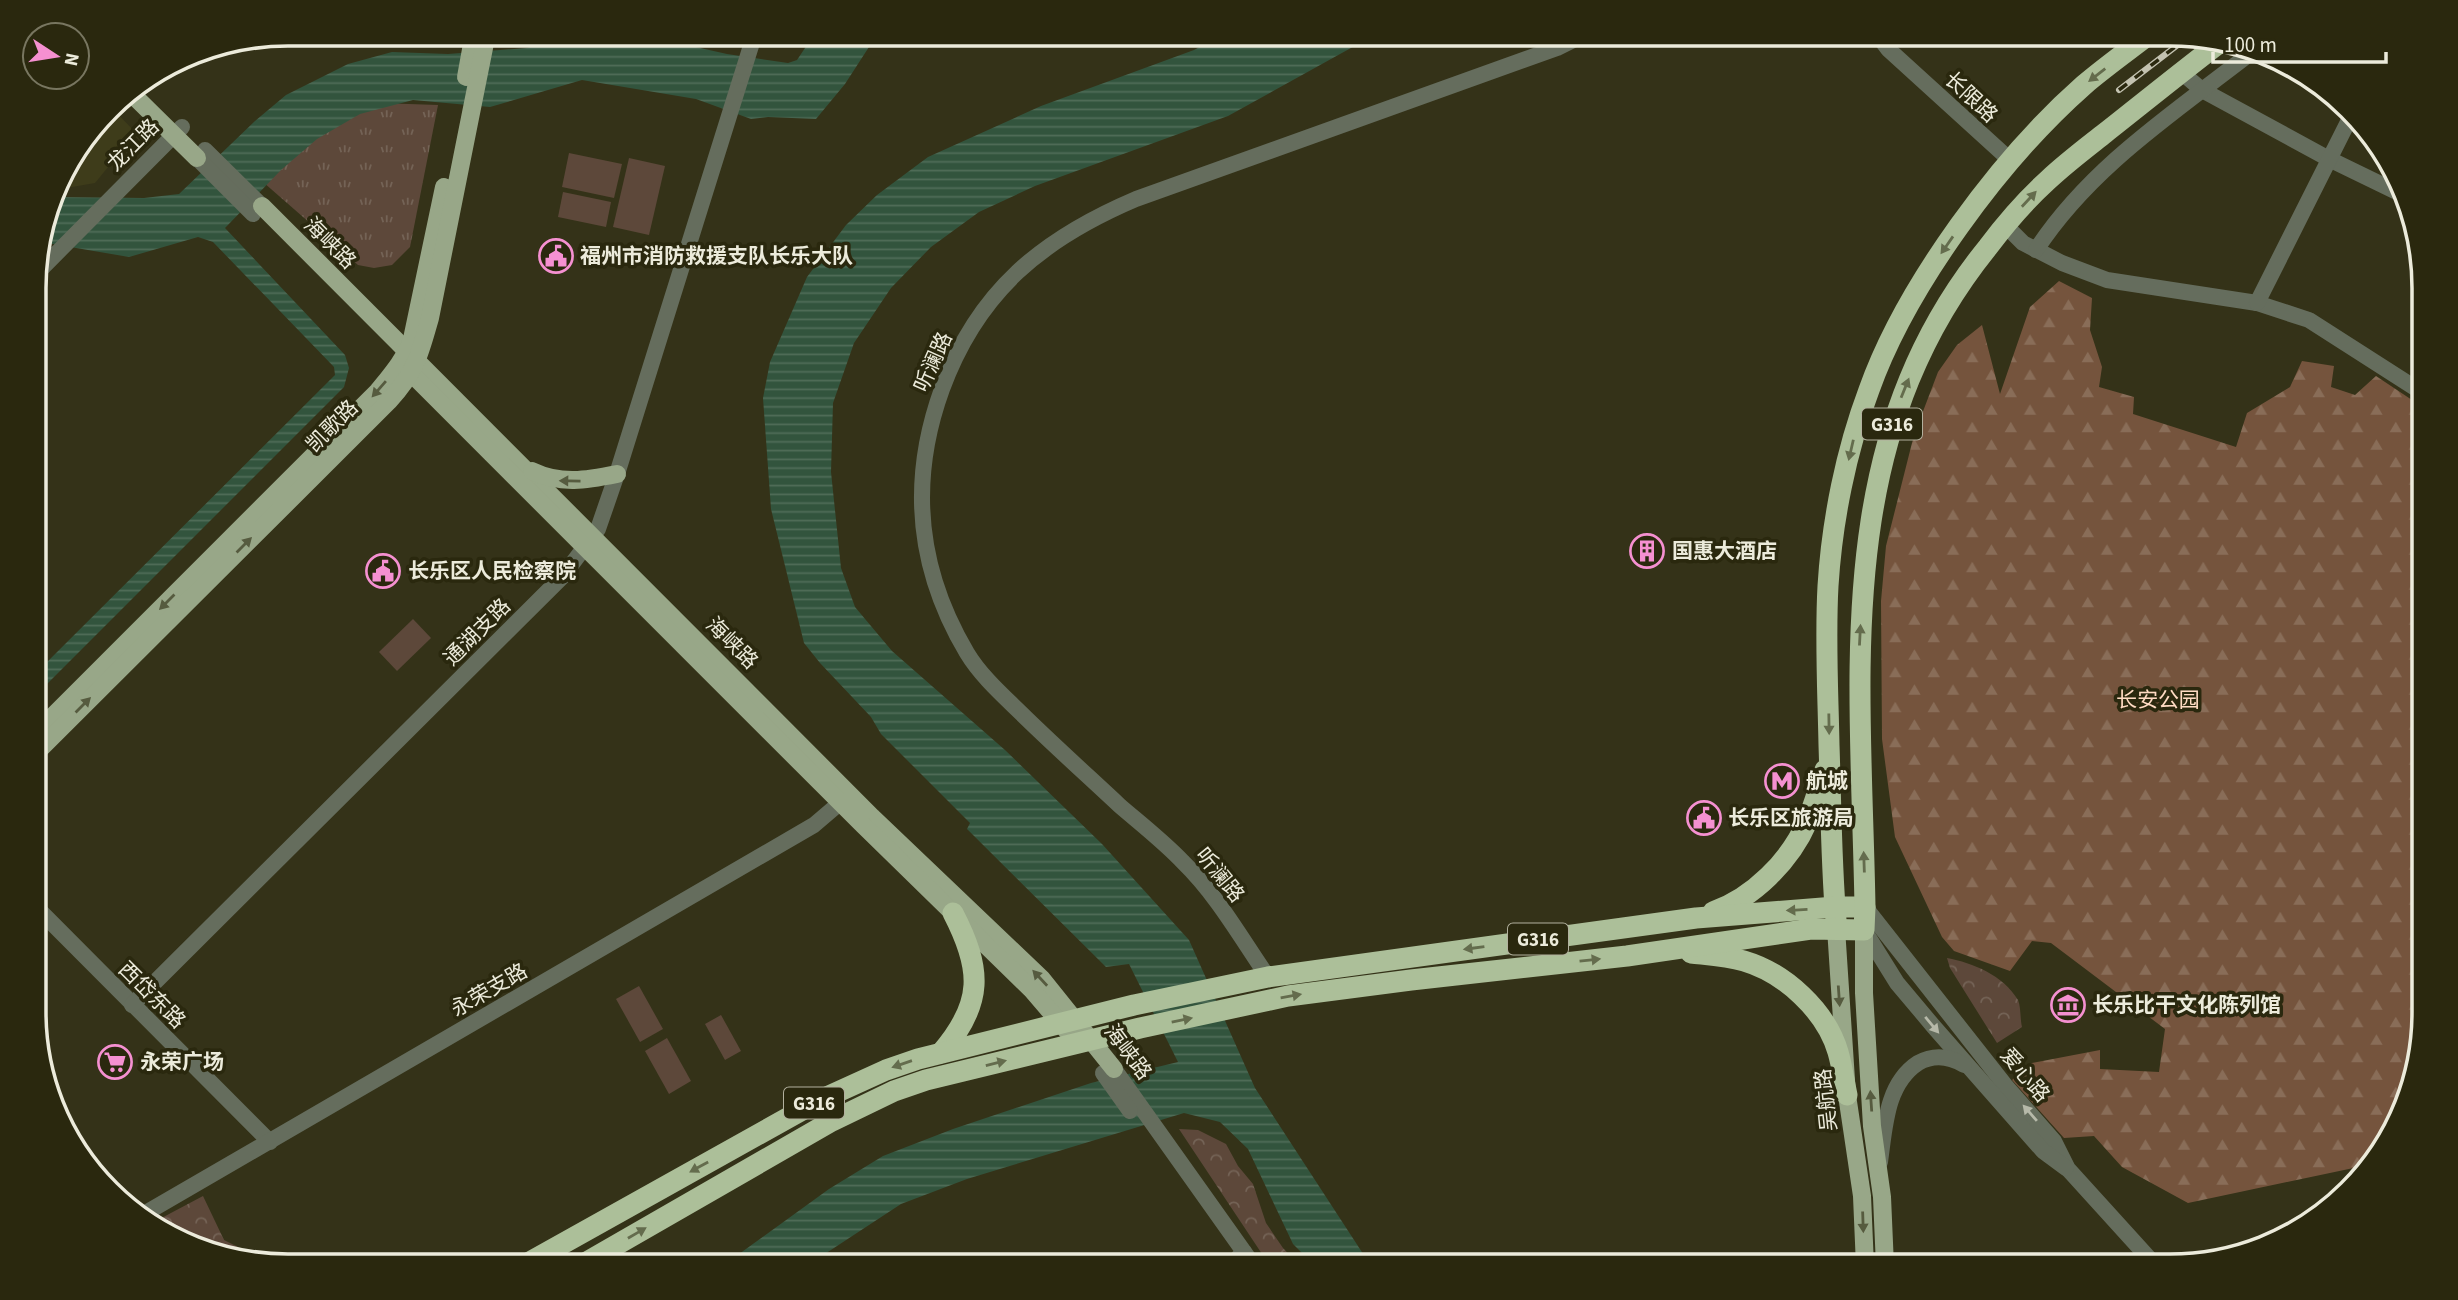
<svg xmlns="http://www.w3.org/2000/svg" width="2458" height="1300" font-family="'Source Sans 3','Noto Sans SC',sans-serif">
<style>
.built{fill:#3e3c1a}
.grass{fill:url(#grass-tufts)}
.forest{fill:url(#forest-firs)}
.park{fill:url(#park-crowns)}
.garden{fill:#5d483a}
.water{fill:url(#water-rules)}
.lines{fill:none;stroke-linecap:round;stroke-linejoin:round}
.minor{stroke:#656d5d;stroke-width:16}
.major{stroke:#98a788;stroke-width:18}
.highway{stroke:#acbf99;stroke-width:21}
.rail-casing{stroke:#c3c2b0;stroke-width:6}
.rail{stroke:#2a280e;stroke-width:3.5;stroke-dasharray:10;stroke-linecap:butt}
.oneway{fill:#646c4d}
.oneway2{fill:#565b3f}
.oneway3{fill:#b6b9a9}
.labels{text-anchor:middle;stroke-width:7;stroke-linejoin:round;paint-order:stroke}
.shield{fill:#2a280e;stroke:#b2b09e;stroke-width:2}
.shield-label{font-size:19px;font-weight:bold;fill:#ecebdb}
.street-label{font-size:21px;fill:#ecebdb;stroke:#2a280e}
.poi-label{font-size:21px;font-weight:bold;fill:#ecebdb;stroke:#2a280e;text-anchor:start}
.park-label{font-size:21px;fill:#ffdbc3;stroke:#2a280e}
.rim{fill:none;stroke:#ecebdb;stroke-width:3.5}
</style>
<defs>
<pattern id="grass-tufts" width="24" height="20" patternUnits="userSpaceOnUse" patternTransform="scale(1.75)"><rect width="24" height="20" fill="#5d483a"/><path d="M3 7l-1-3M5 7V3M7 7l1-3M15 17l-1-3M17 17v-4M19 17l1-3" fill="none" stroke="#746356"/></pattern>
<pattern id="forest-firs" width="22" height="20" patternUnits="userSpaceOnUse" patternTransform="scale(1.75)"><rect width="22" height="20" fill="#75543d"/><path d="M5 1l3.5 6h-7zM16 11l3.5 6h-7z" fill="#896d58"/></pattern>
<pattern id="park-crowns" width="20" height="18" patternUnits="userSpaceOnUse" patternTransform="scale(1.75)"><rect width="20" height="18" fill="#5d483a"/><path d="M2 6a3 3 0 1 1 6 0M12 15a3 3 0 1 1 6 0" fill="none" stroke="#746356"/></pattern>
<pattern id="water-rules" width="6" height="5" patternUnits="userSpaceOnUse" patternTransform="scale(1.75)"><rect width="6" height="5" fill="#32543d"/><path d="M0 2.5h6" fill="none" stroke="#506d58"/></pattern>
</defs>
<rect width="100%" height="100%" fill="#343218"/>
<path class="built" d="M111 107 136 133 95 183 55 190 60 175Z"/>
<path class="grass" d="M378 103 438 105 410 247 392 265 374 268 358 265 263 182 293 148Z"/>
<path class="forest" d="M2059 281 2092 298 2090 330 2102 367 2099 387 2134 397 2133 414 2236 447 2247 413 2290 387 2302 361 2334 366 2331 387 2355 395 2376 376 2421 406 2423 412 2425 1013 2398 1125 2363 1166 2188 1203 2122 1167 2094 1136 2064 1138 2012 1080 2032 1063 2100 1050V1069L2159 1072 2165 1029 2051 943 2032 941 2010 971 1954 951 1942 937 1895 837 1882 739 1881 601 1886 546 1914 435 1938 372 1957 345 1982 325 2000 394 2030 307Z"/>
<g class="park">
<path d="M1947 958C1973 963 2003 975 2018 1000 2021 1007 2020 1019 2022 1027L1997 1043 1950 968Z"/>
<path d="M1179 1129 1198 1130 1226 1144 1238 1166 1253 1184 1266 1223 1283 1248 1300 1266H1270Z"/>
<path d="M203 1196 224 1240 270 1263 175 1240 154 1222Z"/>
</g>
<g class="garden">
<path d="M569 153 622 164 614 198 562 187Z"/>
<path d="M629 158 665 166 649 235 613 227Z"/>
<path d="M563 192 611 202 606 227 558 217Z"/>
<path d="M413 619 431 638 397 671 379 652Z"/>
<path d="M639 986 663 1029 640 1042 616 999Z"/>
<path d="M721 1015 741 1051 725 1060 705 1024Z"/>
<path d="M667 1038 691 1081 669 1094 645 1051Z"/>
</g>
<g class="water">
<path d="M577 33H633L727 54 788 63 797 60 815 33H878L845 84 816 119 768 117 751 119 696 99 582 80 490 107 413 100 360 114 317 139 281 170 225 228 345 355 349 368 344 387 35 696V674L335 375 334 367 213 242 198 237 129 257 41 242 53 197 144 198 179 194 255 121 286 95 348 64 392 52 448 54 527 48Z"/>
<path d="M1226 33H1378L1228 116 1035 186 979 212 931 247 891 288 854 343 833 403 831 472 841 568 855 607 892 651 1005 750 1102 844 1189 940 1255 1088 1371 1266H1315L1293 1244 1248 1149 1220 1122 1184 1113 967 1179 901 1204 805 1267H721L829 1189 883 1156 953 1129 1091 1083 1178 1062 1129 964 1106 967 967 829 970 823 881 734 871 717 820 663 804 643 771 509 763 398 770 362 807 277 846 225 877 195 928 157 1041 106 1194 50Z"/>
</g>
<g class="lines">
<g class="minor">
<path d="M1876 33 1888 49 2010 160"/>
<path d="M2181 72 2202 90 2329 159 2399 193"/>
<path d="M205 150 262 206"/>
<path d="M197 158 253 214"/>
<path d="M2005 225 2023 243 2062 263 2107 280 2257 303 2309 320 2423 393"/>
<path d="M2036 250C2090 167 2175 112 2252 52"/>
<path d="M34 276 182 127"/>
<path d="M2257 303 2350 118"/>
<path d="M35 906 270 1142"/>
<path d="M1865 907 2005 1085 2054 1141 2068 1169 2156 1266"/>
<path d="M1864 930 1897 983 1934 1027 2043 1151 2066 1168"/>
<path d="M1268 977C1241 938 1217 895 1183 862 1164 842 1141 824 1120 806 1089 777 1058 749 1027 719 1007 699 982 678 967 653 917 569 909 480 942 389 978 291 1042 239 1136 199L1557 48 1587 33"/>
<path d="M132 1005 563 576 598 529 617 474 755 33"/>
<path d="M1114 1069 1254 1266"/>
<path d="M1103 1073 1130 1111"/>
<path d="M1880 1162C1885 1127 1886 1084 1918 1063 1934 1054 1949 1056 1964 1065"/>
<path d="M144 1214 814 825 848 796"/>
<path d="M1229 1266 1244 1252"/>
</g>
<g class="major">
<path d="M466 77 474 33"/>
<path d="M129 91 197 158"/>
<path d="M262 206 872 817 1042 979 1114 1069"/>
<path d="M411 373 863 825 1031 989 1068 1032"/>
<path d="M532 471C561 485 587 480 617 474"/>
<path d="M35 734 378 391C391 375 405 359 412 339L444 187"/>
<path d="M35 754 389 401C416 371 419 357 430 318L487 33"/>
<path d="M1836 928 1847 1095 1862 1196 1865 1266"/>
<path d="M1864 930V993L1872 1126 1882 1197 1885 1266"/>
</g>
<g class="highway">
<path d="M1713 912C1753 898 1790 861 1807 822 1814 805 1819 787 1825 770"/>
<path d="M1836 920C1831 861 1831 803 1829 745 1828 692 1825 639 1828 586 1832 521 1846 451 1869 390 1906 286 2001 158 2084 85 2105 67 2129 50 2151 33"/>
<path d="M1691 953C1709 955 1727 956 1744 961 1785 973 1826 1011 1838 1052 1842 1066 1844 1081 1847 1095"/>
<path d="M941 1053C984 1003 982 969 953 913"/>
<path d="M521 1267 820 1100 886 1070 918 1059 1134 1005 1268 977 1696 918 1835 907H1865"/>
<path d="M578 1267 832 1121 894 1091 926 1080 1140 1028 1288 996 1411 980 1627 956 1811 929 1864 930 1865 907C1861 673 1830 442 1988 247 2006 223 2026 200 2048 180 2066 163 2086 148 2105 133 2143 103 2180 73 2218 44"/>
</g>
<g class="rail-casing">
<path id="rail" d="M2119 90 2188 37"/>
</g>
<use href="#rail" class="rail"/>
</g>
<defs><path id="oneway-solid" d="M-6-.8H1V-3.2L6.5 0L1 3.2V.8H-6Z" transform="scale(1.75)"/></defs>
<g class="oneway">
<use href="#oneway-solid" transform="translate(2097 75) rotate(142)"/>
<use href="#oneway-solid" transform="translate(2029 199) rotate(-47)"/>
<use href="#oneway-solid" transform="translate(1947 245) rotate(125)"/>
<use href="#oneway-solid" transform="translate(1905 388) rotate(-68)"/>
<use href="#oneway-solid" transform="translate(1851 450) rotate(103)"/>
<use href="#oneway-solid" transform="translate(1860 635) rotate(-87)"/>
<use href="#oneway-solid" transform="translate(1829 724) rotate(89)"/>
<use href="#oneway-solid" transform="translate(1864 862) rotate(-92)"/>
<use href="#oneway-solid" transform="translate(1797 910) rotate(177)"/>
<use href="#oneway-solid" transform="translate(1474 948) rotate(172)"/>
<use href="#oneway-solid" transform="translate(1590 960) rotate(-6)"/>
<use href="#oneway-solid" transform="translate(1291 996) rotate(-10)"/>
<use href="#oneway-solid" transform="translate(1182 1020) rotate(-11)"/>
<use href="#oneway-solid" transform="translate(996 1063) rotate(-14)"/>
<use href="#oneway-solid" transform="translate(902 1064) rotate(161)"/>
<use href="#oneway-solid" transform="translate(699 1167) rotate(151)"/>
<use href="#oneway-solid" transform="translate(637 1233) rotate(-30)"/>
</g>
<g class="oneway2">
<use href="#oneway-solid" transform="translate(379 389) rotate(131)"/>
<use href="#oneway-solid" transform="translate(570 481) rotate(-179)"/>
<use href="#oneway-solid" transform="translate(244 545) rotate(-45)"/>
<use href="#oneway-solid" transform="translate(167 602) rotate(135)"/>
<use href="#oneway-solid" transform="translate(83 705) rotate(-45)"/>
<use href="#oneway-solid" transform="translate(1040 978) rotate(-133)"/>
<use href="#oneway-solid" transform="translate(1839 996) rotate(86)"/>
<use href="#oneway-solid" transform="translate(1871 1101) rotate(-94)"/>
<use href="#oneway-solid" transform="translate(1863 1222) rotate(88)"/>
</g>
<g class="oneway3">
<use href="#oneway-solid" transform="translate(1932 1025) rotate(50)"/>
<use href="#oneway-solid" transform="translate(2030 1113) rotate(-131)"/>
</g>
<defs>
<g id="civic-ring" transform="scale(1.75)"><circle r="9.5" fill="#2a280e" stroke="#f590d1" stroke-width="1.5"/><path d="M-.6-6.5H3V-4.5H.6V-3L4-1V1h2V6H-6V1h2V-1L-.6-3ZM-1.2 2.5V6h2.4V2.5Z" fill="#f590d1"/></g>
<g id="building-ring" transform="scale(1.75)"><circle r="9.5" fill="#2a280e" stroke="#f590d1" stroke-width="1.5"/><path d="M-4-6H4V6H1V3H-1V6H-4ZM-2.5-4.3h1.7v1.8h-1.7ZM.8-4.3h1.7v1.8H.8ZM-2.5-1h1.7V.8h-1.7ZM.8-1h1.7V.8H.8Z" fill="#f590d1"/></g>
<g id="metro-ring" transform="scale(1.75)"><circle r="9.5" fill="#2a280e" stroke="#f590d1" stroke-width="1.5"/><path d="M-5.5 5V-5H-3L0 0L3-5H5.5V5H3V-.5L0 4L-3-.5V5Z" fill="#f590d1"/></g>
<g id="museum-ring" transform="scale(1.75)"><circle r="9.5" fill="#2a280e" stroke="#f590d1" stroke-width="1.5"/><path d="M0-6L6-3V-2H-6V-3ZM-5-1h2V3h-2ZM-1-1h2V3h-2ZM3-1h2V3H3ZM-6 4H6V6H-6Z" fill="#f590d1"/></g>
<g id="supermarket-ring" transform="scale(1.75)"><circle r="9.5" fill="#2a280e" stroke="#f590d1" stroke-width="1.5"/><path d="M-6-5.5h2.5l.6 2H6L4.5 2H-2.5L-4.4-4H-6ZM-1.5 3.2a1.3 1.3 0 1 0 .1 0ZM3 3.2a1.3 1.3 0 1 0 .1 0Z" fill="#f590d1"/></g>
</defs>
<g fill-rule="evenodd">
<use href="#civic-ring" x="556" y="256"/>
<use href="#building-ring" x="1647" y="551"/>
<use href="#civic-ring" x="383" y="571"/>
<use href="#metro-ring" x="1782" y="781"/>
<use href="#civic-ring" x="1704" y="818"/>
<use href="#museum-ring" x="2068" y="1005"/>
<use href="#supermarket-ring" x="115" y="1062"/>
</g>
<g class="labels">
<g class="shield">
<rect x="1862" y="408.5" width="60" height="31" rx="5"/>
<rect x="1508" y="923.5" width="60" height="31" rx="5"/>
<rect x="784" y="1087.5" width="60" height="31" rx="5"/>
</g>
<g class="shield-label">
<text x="1892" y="431">G316</text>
<text x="1538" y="946">G316</text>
<text x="814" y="1110">G316</text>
</g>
<g class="street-label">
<text transform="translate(1971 97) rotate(43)" y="7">长限路</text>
<text transform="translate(133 145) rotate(-45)" y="7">龙江路</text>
<text transform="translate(330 243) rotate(45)" y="7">海峡路</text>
<text transform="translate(933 362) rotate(-66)" y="7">听澜路</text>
<text transform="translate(332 426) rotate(-45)" y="7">凯歌路</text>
<text transform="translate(477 632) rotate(-45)" y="7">通湖支路</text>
<text transform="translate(732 643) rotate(45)" y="7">海峡路</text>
<text transform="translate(1220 875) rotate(51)" y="7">听澜路</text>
<text transform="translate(489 990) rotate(-30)" y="7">永荣支路</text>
<text transform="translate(152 995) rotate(45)" y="7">西岱东路</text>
<text transform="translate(1128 1052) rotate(53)" y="7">海峡路</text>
<text transform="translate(2025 1075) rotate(50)" y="7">爱心路</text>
<text transform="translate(1826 1100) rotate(-96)" y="7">吴航路</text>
</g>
<g class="poi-label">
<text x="580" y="263">福州市消防救援支队长乐大队</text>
<text x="1672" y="558">国惠大酒店</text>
<text x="408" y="578">长乐区人民检察院</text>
<text x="1806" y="788">航城</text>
<text x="1728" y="825">长乐区旅游局</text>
<text x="2092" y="1012">长乐比干文化陈列馆</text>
<text x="140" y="1069">永荣广场</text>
</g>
<g class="park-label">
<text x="2158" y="707">长安公园</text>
</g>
</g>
<path d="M0 0H2458V1300H0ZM288 46H2170A242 242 0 0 1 2412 288V1012A242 242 0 0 1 2170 1254H288A242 242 0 0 1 46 1012V288A242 242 0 0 1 288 46Z" fill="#2a280e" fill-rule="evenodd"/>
<path class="rim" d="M288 46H2170A242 242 0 0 1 2412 288V1012A242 242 0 0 1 2170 1254H288A242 242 0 0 1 46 1012V288A242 242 0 0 1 288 46Z"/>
<g transform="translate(56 56) rotate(102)"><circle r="33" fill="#2a280e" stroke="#787660" stroke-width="2"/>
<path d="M0-5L12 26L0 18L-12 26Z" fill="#f590d1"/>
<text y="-10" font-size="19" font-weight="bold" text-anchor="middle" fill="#ecebdb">N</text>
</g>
<path d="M2213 52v10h173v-10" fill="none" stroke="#ecebdb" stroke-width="3.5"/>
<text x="2224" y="52" font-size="21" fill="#ecebdb" stroke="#2a280e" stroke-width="5" paint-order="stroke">100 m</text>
</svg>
